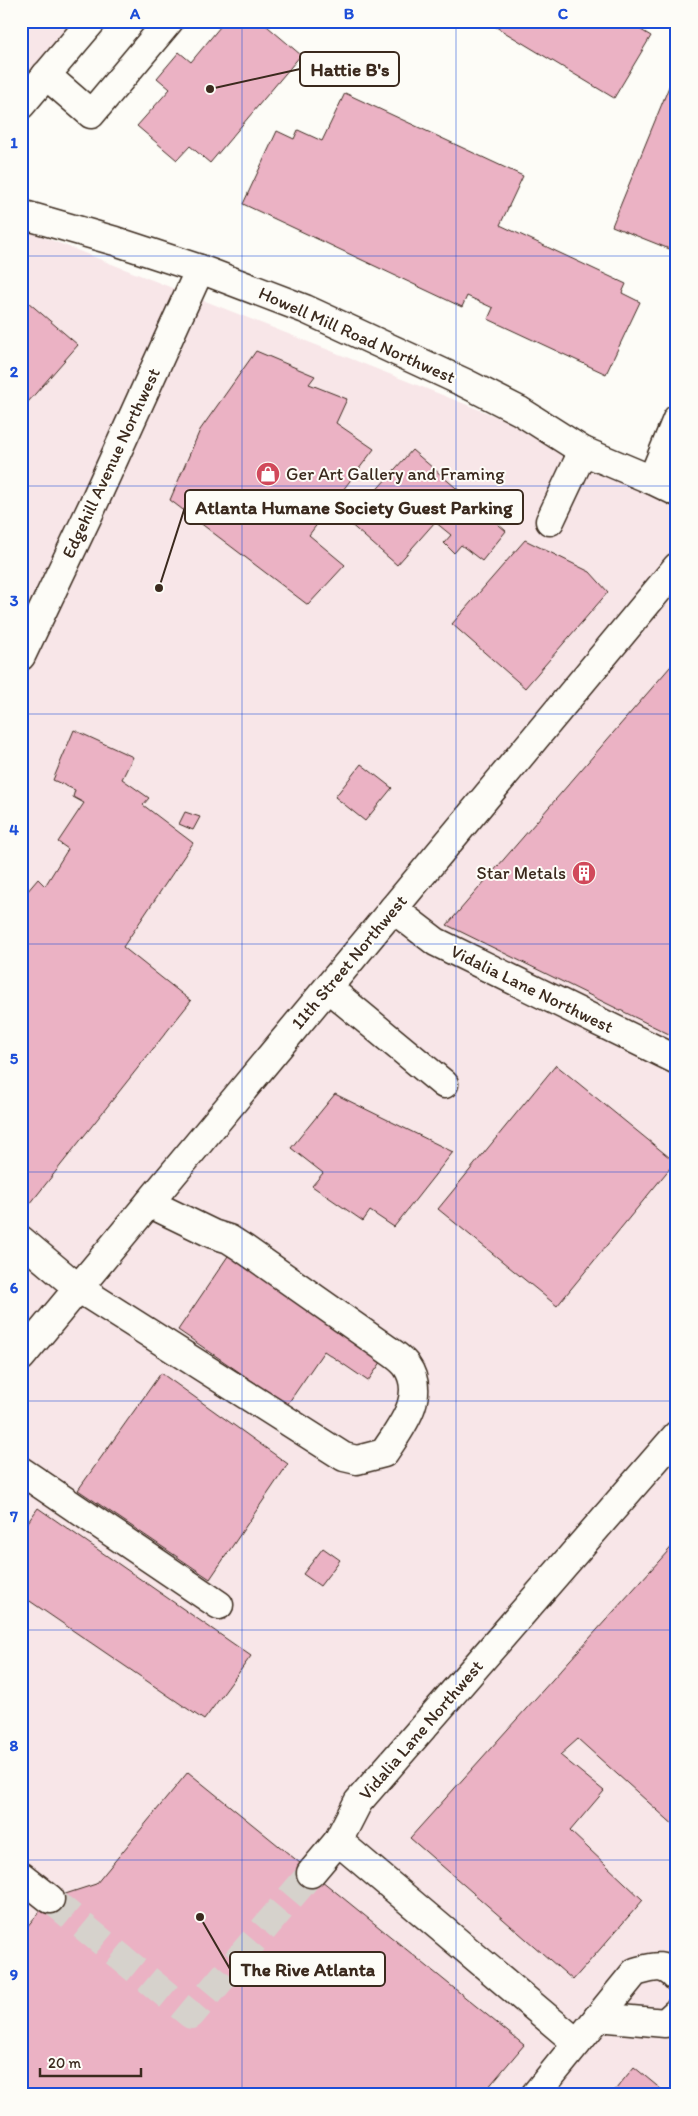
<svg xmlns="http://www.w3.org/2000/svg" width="698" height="2116" font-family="Itim,sans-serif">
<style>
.built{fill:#f8e6e8}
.building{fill:#ebb2c4;stroke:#3b2a1e}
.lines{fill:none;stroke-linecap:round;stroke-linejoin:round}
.minor-tunnel{stroke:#d6d2cc;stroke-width:28;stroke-dasharray:28 14;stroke-linecap:butt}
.minor-casing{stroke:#3b2a1e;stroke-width:31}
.major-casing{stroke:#3b2a1e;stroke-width:31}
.minor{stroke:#fdfcf7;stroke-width:28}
.major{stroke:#fdfcf7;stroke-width:28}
.grid{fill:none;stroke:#1d4ed8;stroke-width:1;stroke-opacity:0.55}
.labels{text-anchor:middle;stroke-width:4;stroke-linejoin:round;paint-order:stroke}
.street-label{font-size:18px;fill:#3b2a1e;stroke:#fdfcf7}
.poi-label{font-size:18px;fill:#3b2a1e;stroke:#fdfcf7;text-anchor:start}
.leader{fill:none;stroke:#3b2a1e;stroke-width:2}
.callout-dot{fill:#3b2a1e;stroke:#fdfcf7;stroke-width:2}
.callout{fill:#fdfcf7;stroke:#3b2a1e;stroke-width:2}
.callout-label{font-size:19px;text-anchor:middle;font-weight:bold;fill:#3b2a1e}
.neatline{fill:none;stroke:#1d4ed8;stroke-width:2}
.grid-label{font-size:16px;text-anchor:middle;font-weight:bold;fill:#1d4ed8}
</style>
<rect width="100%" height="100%" fill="#fdfcf7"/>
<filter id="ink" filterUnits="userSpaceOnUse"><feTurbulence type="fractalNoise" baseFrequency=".02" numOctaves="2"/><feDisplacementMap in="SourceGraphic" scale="10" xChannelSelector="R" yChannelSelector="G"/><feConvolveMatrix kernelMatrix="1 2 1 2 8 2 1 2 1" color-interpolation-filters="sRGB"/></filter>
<g filter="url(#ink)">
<g class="built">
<path d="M21 21H106L21 119Z"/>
<path d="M21 228 664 483 677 457V2095H21Z"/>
</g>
<g class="building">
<path d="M225 21H261L301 55 210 163 190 146 177 160 137 126 170 89 157 78 179 52 191 62Z"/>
<path d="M486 21H626L651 36 614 98Z"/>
<path d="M677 67V252L612 226Z"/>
<path d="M345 93 523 176 500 225 626 284 622 293 640 302 606 374 488 319 493 308 467 296 462 307 243 204 277 131 294 139 298 130 322 141Z"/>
<path d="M21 296 78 345 21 410Z"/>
<path d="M256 351 315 376 309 384 347 399 336 423 374 449 309 535 345 565 308 605 170 500 200 430Z"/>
<path d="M412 450 506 531 482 561 461 545 454 553 444 543 451 535 435 522 397 565 348 522Z"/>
<path d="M525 540 590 572 608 592 525 688 452 624Z"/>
<path d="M677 659V1038L447 925Z"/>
<path d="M74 730 133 757 122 779 149 798 143 805 193 843 123 947 191 1001 30 1204 21 1198V899L38 879 45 886 68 849 58 842 84 803 73 797 75 790 53 780Z"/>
<path d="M361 764 392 788 365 821 335 797Z"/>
<path d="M185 812 200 817 193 830 179 824Z"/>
<path d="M556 1065 675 1162 557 1306 438 1209Z"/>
<path d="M335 1094 453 1152 394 1227 370 1211 363 1221 312 1186 323 1173 291 1148Z"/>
<path d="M230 1253 384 1358 368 1381 324 1351 287 1405 178 1330Z"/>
<path d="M161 1373 288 1464 210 1579 78 1490Z"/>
<path d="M38 1508 251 1656 204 1720 21 1595V1532Z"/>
<path d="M677 1541V1828L578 1739 560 1755 604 1791 570 1831 643 1900 573 1980 410 1838Z"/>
<path d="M323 1548 340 1560 320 1586 303 1574Z"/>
<path d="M188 1772 524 2045 482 2095H21V1934L50 1899 96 1884Z"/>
<path d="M634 2067 668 2095H611Z"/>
</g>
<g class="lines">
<path class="minor-tunnel" d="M50 1899 191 2015 311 1873"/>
<g class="minor-casing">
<g id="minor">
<path d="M46 75 91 114 169 21"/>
<path d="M21 105 92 21"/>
<path d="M652 480 677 419"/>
<path d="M550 521 583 451"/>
<path d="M21 656 92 507 200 269"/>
<path d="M393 909 436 942 677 1060"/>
<path d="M328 988 444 1084"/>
<path d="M21 1240 78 1288 344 1457 357 1460 384 1453C400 1428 428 1396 406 1365 401 1359 394 1354 388 1350L243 1248 229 1239 213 1234 149 1203"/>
<path d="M21 1357 677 567"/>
<path d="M21 1471 219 1605"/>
<path d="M311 1873 338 1841"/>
<path d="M21 1876 50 1899"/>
<path d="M598 2017 665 2023 677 2012"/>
<path d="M577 2043 338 1841 358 1802 677 1435"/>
<path d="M535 2095 635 1972C653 1967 664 1962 677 1978"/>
</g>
</g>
<g class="major-casing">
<path id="major" d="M21 214 115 241 200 269 305 309 465 383 520 411 583 451 652 480 677 492"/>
</g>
<use href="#minor" class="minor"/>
<use href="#major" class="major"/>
</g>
</g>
<path class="grid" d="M242 21V2095M456 21V2095M21 256H677M21 486H677M21 714H677M21 944H677M21 1172H677M21 1401H677M21 1630H677M21 1860H677"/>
<defs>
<g id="shop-disc" transform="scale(1.25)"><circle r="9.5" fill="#d1495b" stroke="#fdfcf7"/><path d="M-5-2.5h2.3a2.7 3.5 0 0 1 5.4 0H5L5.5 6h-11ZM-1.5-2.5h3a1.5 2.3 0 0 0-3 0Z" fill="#fff"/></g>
<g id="building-disc" transform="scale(1.25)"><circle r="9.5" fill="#d1495b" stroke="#fdfcf7"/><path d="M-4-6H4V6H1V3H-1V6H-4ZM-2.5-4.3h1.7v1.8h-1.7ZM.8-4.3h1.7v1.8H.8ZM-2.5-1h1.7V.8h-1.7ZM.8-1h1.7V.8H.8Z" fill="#fff"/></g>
</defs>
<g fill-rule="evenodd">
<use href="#shop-disc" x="268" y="474"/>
<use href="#building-disc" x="584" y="873"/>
</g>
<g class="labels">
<g class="street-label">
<text transform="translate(357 335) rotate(24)" y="6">Howell Mill Road Northwest</text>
<text transform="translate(111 463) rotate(-65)" y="6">Edgehill Avenue Northwest</text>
<text transform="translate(349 962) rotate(-50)" y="6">11th Street Northwest</text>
<text transform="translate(532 989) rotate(26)" y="6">Vidalia Lane Northwest</text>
<text transform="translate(421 1730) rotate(-49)" y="6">Vidalia Lane Northwest</text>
</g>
<g class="poi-label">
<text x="286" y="480">Ger Art Gallery and Framing</text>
<text x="566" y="879" text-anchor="end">Star Metals</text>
</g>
</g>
<path class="leader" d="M210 89L300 69M159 588L185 507M200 1917L230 1969"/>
<g class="callout-dot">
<circle cx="210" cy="89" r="5"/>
<circle cx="159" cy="588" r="5"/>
<circle cx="200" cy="1917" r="5"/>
</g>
<g class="callout">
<rect x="300" y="52" width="99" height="34" rx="5"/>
<rect x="185" y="490" width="338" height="34" rx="5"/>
<rect x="230" y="1952" width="155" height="34" rx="5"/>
</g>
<g class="callout-label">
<text x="350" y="76">Hattie B's</text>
<text x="354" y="514">Atlanta Humane Society Guest Parking</text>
<text x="308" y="1976">The Rive Atlanta</text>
</g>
<rect width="698" height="2116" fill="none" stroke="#fdfcf7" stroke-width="55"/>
<path d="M40 2068v8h101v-8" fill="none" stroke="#3b2a1e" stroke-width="2.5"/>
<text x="48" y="2068" font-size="15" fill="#3b2a1e" stroke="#fdfcf7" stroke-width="4" paint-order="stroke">20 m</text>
<rect x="28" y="28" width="642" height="2060" class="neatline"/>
<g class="grid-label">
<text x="135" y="19">A</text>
<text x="349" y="19">B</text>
<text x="563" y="19">C</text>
<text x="14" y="148">1</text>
<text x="14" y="377">2</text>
<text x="14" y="606">3</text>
<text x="14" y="835">4</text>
<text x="14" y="1064">5</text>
<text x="14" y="1293">6</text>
<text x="14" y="1522">7</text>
<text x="14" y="1751">8</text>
<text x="14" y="1980">9</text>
</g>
</svg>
